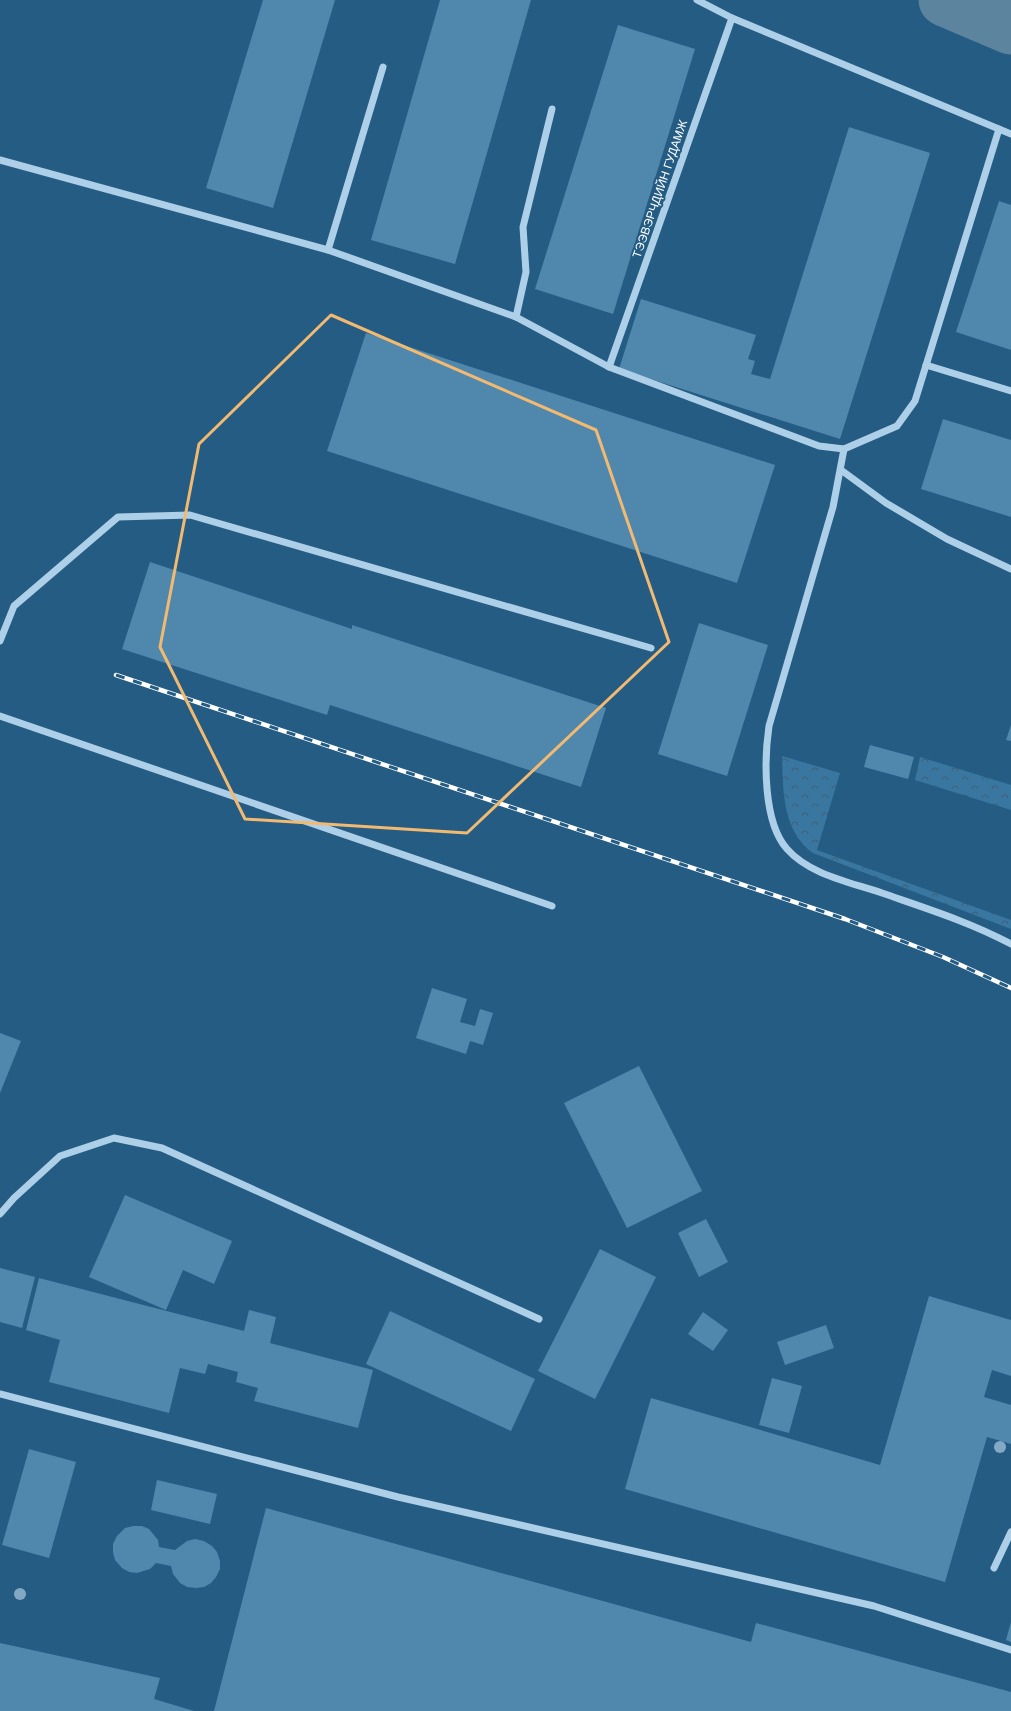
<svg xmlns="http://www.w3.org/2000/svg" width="1011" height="1711" font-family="Helvetica,sans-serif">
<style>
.forest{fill:url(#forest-crowns)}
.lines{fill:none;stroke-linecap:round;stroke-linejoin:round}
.river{stroke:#5d849f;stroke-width:53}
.building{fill:#5087ad}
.minor{stroke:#add0e8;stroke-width:7}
.rail-casing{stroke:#fff;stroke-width:4.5}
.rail{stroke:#245c84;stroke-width:3;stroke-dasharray:9;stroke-linecap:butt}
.tree{fill:#83a8c3}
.marked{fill:none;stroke:#f2ba71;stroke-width:3;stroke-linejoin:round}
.labels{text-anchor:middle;stroke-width:4;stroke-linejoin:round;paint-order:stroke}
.street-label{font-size:12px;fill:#fff;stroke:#245c84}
</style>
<defs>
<pattern id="forest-crowns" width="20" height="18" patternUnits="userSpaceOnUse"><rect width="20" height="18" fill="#3976a0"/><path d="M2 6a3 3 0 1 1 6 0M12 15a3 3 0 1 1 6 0" fill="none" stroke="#435f72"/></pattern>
</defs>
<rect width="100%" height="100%" fill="#245c84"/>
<g class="forest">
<path d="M782 756 840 773 817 850 1011 920V929L813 853C782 831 783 790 782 756Z"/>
<path d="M920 757 1011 785V810L915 780Z"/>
</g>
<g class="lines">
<path class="river" d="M945 0 1011 28"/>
</g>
<g class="building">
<path d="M263 0H335L273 208 206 188Z"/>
<path d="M440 0H531L455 264 371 240Z"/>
<path d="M618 25 695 49 613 314 535 289Z"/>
<path d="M849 127 930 153 840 439 619 369 641 299 756 335 748 359 755 361 751 374 770 379Z"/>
<path d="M999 201 1011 205V350L956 332Z"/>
<path d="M366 333 775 465 737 583 327 451Z"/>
<path d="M943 419 1011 440V517L921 489Z"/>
<path d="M150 562 352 629V625L606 708 581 787 330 705 327 715 122 649Z"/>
<path d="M699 623 768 645 727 776 658 754Z"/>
<path d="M1011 725V741L1006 740Z"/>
<path d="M870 745 914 757 908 779 864 767Z"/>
<path d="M432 988 467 999 460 1022 475 1026 480 1009 493 1013 483 1045 470 1041 466 1054 416 1038Z"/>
<path d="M0 1033 21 1041 0 1093Z"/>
<path d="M639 1066 702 1191 627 1228 564 1103Z"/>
<path d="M125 1195 232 1241 214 1284 183 1270 166 1310 89 1277Z"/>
<path d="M706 1219 728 1262 699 1277 678 1233Z"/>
<path d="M600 1249 656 1277 595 1399 538 1371Z"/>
<path d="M0 1268 35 1277 22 1328 0 1322Z"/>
<path d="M39 1278 244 1331 249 1310 276 1317 270 1343 373 1370 358 1428 254 1401 258 1388 236 1382 238 1372 208 1364 205 1374 180 1368 169 1413 49 1382 60 1340 26 1330Z"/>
<path d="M929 1296 1011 1320V1376L992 1370 984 1397 1011 1405V1444L987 1437 945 1582 625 1489 651 1398 880 1465Z"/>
<path d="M390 1311 535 1379 511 1431 366 1364Z"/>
<path d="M703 1312 728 1330 713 1351 688 1334Z"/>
<path d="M826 1325 834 1348 785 1365 777 1342Z"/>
<path d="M772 1378 802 1386 789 1433 759 1425Z"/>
<path d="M29 1449 76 1462 49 1558 2 1545Z"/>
<path d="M157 1480 217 1494 210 1524 151 1510Z"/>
<path d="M266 1508 751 1642 756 1623 1011 1692V1711H214Z"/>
<path d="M133 1526H142L149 1529 158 1540 159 1547 175 1550 187 1541 195 1539 204 1541 212 1546 217 1552 220 1561V1569L216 1577 211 1583 204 1587 196 1588 187 1587 180 1583 173 1574 171 1566 156 1563 150 1569 137 1573 129 1572 122 1568 115 1560 113 1552V1544L117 1536 125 1528Z"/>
<path d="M1011 1622V1642L1006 1640Z"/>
<path d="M0 1643 160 1678 154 1699 194 1711H0Z"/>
</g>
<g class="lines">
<g class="minor">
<path d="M697 0 732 18 1011 134"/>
<path d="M0 160 328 250 516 317 609 367 819 446 844 449 897 426 915 401 999 129"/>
<path d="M328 250 383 67"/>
<path d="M516 317 526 272 523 227 552 109"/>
<path d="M926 365 1011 391"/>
<path d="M609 367 732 18"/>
<path d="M844 449 833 507 769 726C764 760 763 822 787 849 810 875 850 882 882 893 925 908 970 922 1011 944"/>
<path d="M841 470 886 503 947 539 1011 569"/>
<path d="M0 641 14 606 118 517 190 515 651 648"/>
<path d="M0 716 552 906"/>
<path d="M0 1214 14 1198 60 1156 114 1138 162 1148 539 1319"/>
<path d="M0 1394 398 1497 874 1606 1011 1650"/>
<path d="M994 1568 1011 1532"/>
</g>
<g class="rail-casing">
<path id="rail" d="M116 675 845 919 943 957 1011 988"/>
</g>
<use href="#rail" class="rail"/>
</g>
<g class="tree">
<circle cx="1000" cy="1447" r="6"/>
<circle cx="20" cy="1594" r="6"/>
</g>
<path class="marked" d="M331 315 596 430 669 642 467 833 245 819 160 647 199 444Z"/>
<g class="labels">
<g class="street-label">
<text transform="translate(660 189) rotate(-71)" y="4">ТЭЭВЭРЧДИЙН ГУДАМЖ</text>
</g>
</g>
</svg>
